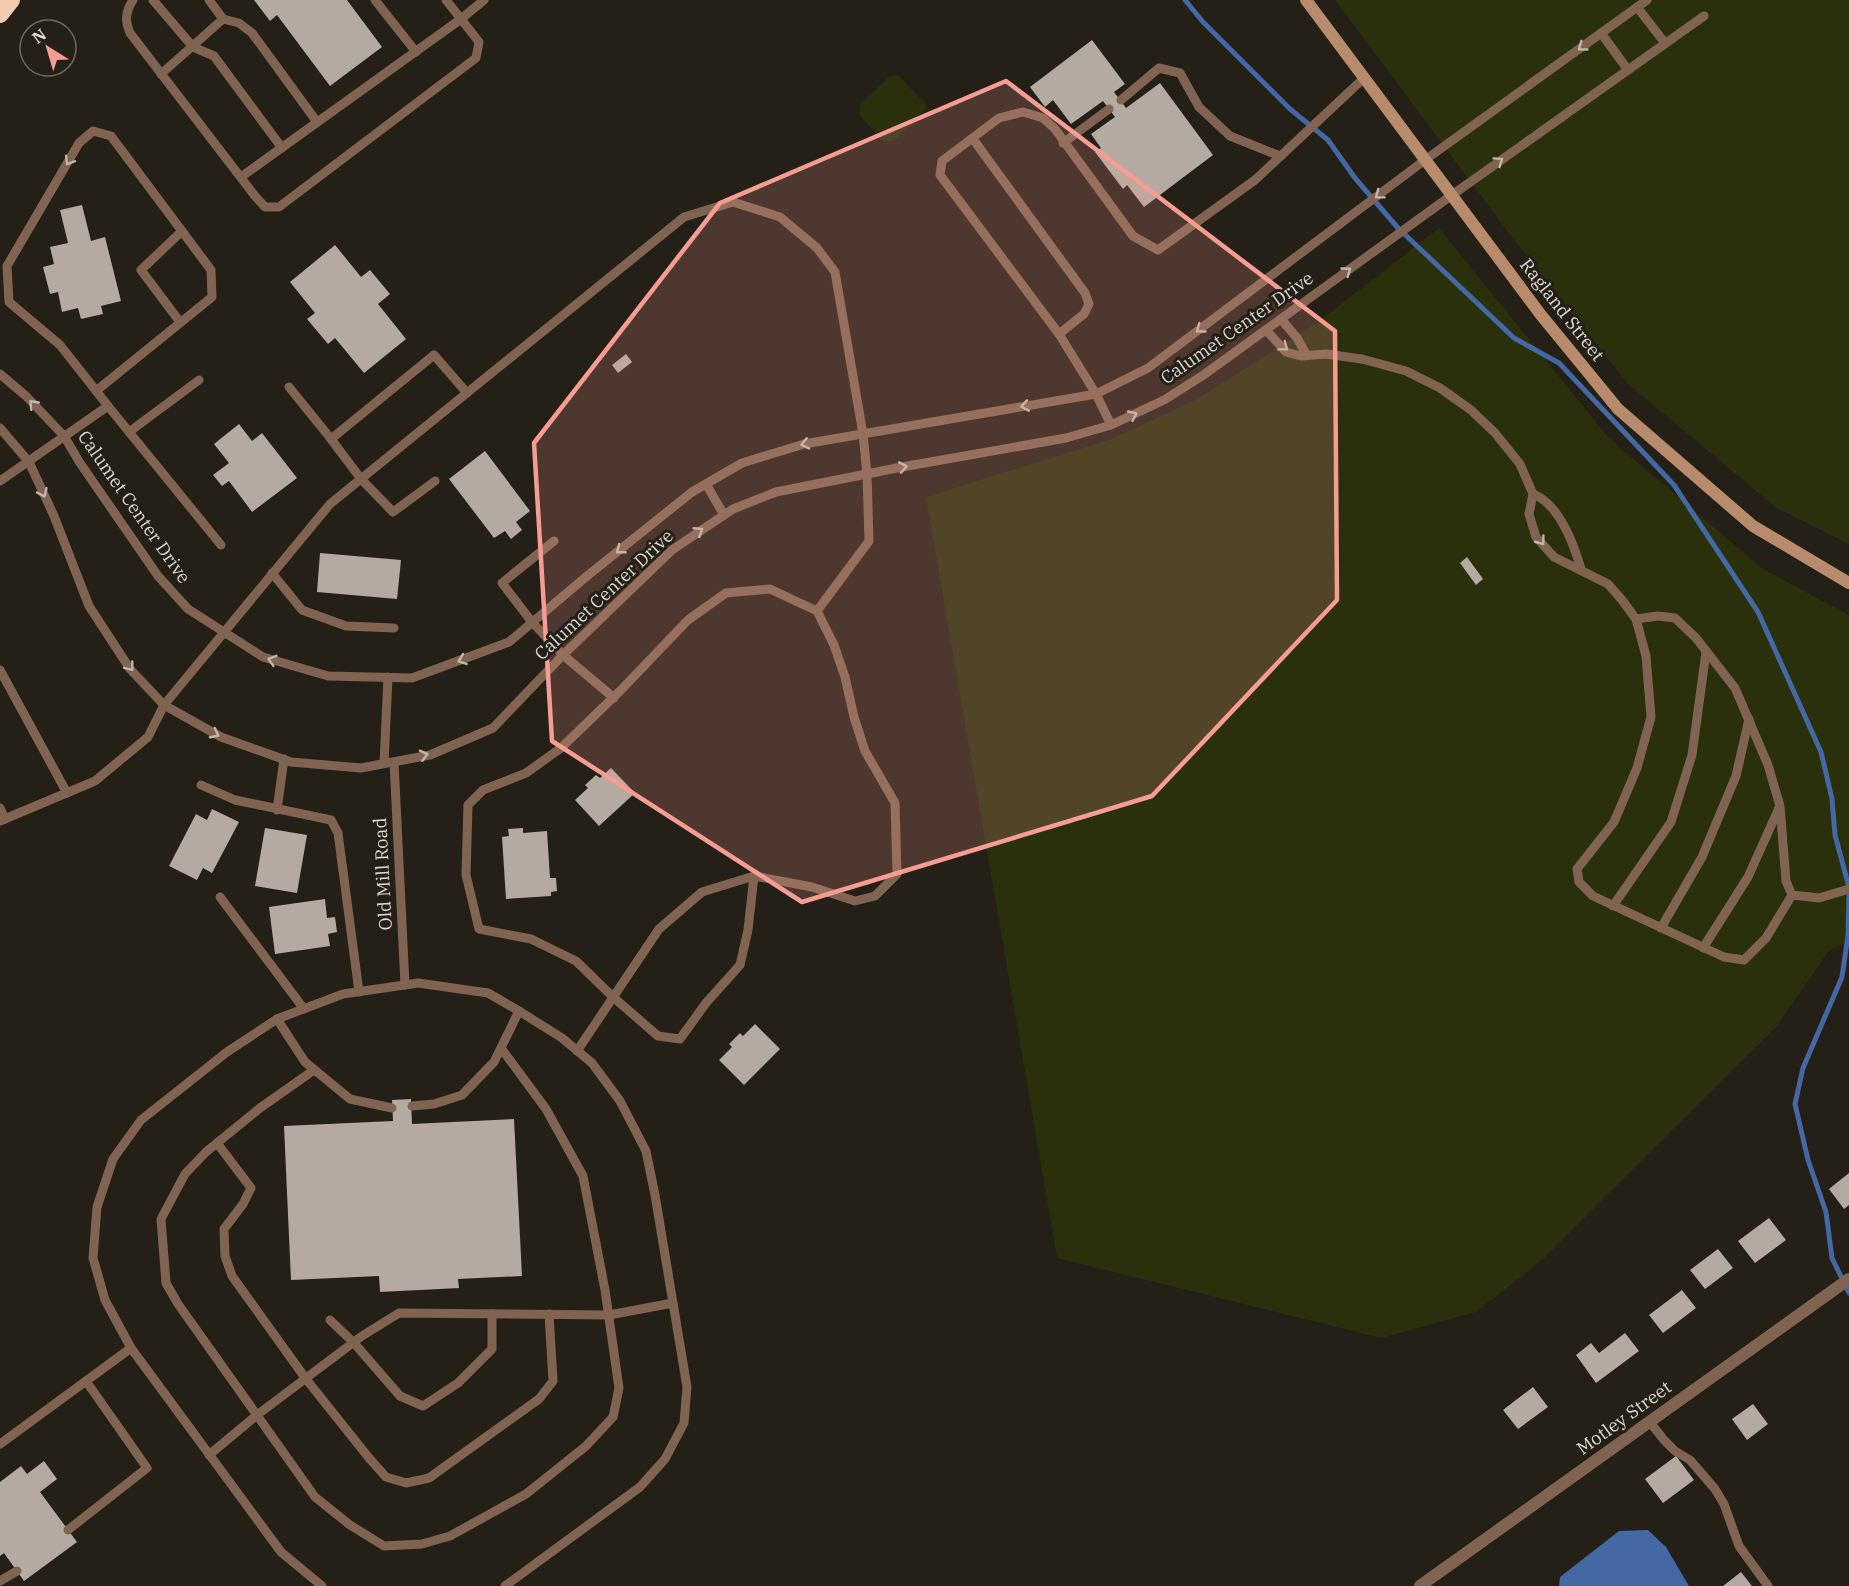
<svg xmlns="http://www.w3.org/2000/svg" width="1849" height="1586" font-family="'IBM Plex Serif',serif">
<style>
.green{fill:#2a2f0c}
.water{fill:#4368a3}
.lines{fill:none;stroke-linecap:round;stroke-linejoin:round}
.stream{stroke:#4368a3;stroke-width:5}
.building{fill:#b4aaa1}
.lane{stroke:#806451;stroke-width:9}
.street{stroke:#806451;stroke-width:12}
.secondary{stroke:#b78b6b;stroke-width:12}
.highway{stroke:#f5cbae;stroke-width:18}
.oneway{stroke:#c1b7ad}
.marked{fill:#f59c93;fill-opacity:0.2;stroke:#f59c93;stroke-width:4.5;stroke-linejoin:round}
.labels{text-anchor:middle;stroke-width:6;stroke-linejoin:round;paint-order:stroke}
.street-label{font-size:18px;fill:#dddad4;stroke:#241f17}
</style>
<rect width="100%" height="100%" fill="#241f17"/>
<g class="green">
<path d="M1335 0H1849V544L1775 507 1628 384 1514 240Z"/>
<path d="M898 75 926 104V110L894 141 884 142 859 115 860 105 890 76Z"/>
<path d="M1439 228 1608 437 1763 569 1849 615V941L1829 951 1776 1027 1541 1261 1476 1312 1381 1338 1057 1258 926 497 1112 439 1199 398 1317 323Z"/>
</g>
<path class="water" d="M1648 1530 1666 1547 1689 1586H1559L1560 1577 1619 1531Z"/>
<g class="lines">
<g class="stream">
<path d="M1185 0 1203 22 1290 109 1328 140 1355 178 1398 228 1514 338 1559 363 1674 485 1758 612 1821 752 1832 799 1835 835 1849 887"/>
<path d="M1849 894 1848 935 1842 977 1803 1068 1795 1104 1808 1160 1826 1212 1832 1258 1849 1293"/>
</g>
</g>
<g class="building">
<path d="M254 0H347L382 47 330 86 277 15 270 21Z"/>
<path d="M1092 40 1125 84 1114 92 1126 108 1160 83 1213 155 1144 207 1127 185 1123 189 1095 152 1101 148 1091 134 1115 117 1103 101 1071 124 1053 100 1045 107 1030 87Z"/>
<path d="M82 205 91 241 105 237 121 301 101 306 103 314 81 319 78 308 62 312 58 292 50 294 43 267 54 264 50 247 68 243 60 210Z"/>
<path d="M335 245 361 277 370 270 390 294 378 304 406 339 364 373 335 338 328 344 307 319 315 313 290 282Z"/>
<path d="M626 354 632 362 618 373 612 365Z"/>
<path d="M239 424 252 441 262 433 297 478 252 512 229 481 222 486 213 475 229 463 214 444Z"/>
<path d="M485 451 530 511 516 522 522 530 511 539 505 531 494 538 449 479Z"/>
<path d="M320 553 401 560 397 599 317 592Z"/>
<path d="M1467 557 1483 579 1476 585 1460 563Z"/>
<path d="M611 768 635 793 599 826 575 800 588 788 585 785 596 775 600 778Z"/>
<path d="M212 809 239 822 212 873 203 868 197 880 169 866 196 814 207 820Z"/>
<path d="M265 828 307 835 297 893 255 886Z"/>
<path d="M523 828V833L547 831 550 878H556L557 891 551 892V896L506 899 502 837 509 836 508 829Z"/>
<path d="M325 899 327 918 335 917 337 932 328 934 330 946 275 954 269 907Z"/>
<path d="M755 1024 780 1049 744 1085 719 1060 732 1047 729 1044 740 1033 743 1036Z"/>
<path d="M411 1099 412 1124 514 1119 522 1276 458 1279 459 1288 380 1292 379 1276 291 1280 284 1126 393 1121 392 1100Z"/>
<path d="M1849 1173V1205L1844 1209 1829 1189Z"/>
<path d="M1769 1218 1786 1240 1755 1263 1738 1241Z"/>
<path d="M1718 1249 1733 1268 1705 1289 1690 1270Z"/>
<path d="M1682 1290 1696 1308 1663 1333 1649 1315Z"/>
<path d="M1625 1333 1639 1351 1596 1383 1576 1355 1591 1343 1599 1353Z"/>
<path d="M1533 1387 1548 1407 1518 1429 1503 1410Z"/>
<path d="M1753 1404 1768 1424 1747 1440 1732 1419Z"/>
<path d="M1676 1456 1694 1480 1663 1503 1645 1479Z"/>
<path d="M44 1461 57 1479 40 1492 77 1542 24 1581 4 1553 0 1556V1482L21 1466 27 1474Z"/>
<path d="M1741 1572 1752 1586H1723Z"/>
</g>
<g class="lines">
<g class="lane">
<path d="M133 0C125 12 125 21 130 33L255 196 265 207H279L476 58 479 42 461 19 484 0"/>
<path d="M153 0 193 47 214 56 282 148"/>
<path d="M209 0 223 19 239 23 252 33 317 122"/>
<path d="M375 0 416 52"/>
<path d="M1637 7 1665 43"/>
<path d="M1601 33 1628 70"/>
<path d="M161 74 223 19"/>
<path d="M1121 100 1159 68 1180 73 1199 107 1230 136 1280 156"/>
<path d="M973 139 1085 293 1089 304 1084 314 1059 334"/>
<path d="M1063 143 1109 109"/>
<path d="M241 177 461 19 446 0"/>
<path d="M1281 319 1297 338 1306 354"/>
<path d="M180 322 141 270 182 231"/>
<path d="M1266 330 1286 352 1301 356 1326 354 1362 359 1406 371 1440 388 1471 410 1495 433 1520 464 1533 494 1529 514 1536 537 1554 557 1608 584 1622 600 1636 619 1646 656 1651 717 1637 768 1614 822 1577 869 1579 882 1593 896 1724 957 1744 960 1766 938 1792 895"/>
<path d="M0 374 26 396 64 436 80 463 158 576 188 609 263 657 328 676 412 678 509 642 587 576 692 492 742 463 804 444 1096 394 1148 368 1425 160 1647 0"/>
<path d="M289 387 331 439"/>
<path d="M96 391 212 297 211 270 111 136 93 131 79 143 7 266 9 302 60 345 108 406"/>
<path d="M1111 425 1096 394 1059 334 940 175 942 161 999 118 1023 112 1043 118 1055 129 1133 236 1158 250 1255 180 1364 78"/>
<path d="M0 428 29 462 54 516 89 606 130 669 164 705 221 737 291 762 361 768 430 755 493 728 563 655 672 550 733 509 776 492 902 467 1066 438 1111 425 1164 400 1202 376 1452 195 1704 16"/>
<path d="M129 432 199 380"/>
<path d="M0 481 108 406 221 545"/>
<path d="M435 481 393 512 361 479 331 439 434 355 467 393"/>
<path d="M706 484 724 515"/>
<path d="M1533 494C1559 504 1574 545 1581 569"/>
<path d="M554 541 502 583 532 622 563 655 614 698"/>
<path d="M272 573 302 610 346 626 394 628"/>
<path d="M1636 619 1658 616 1675 618 1696 638 1735 688 1768 765 1780 806 1786 881 1792 895 1819 898 1849 889"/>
<path d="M0 670 67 793"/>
<path d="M394 762 405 985"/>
<path d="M384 763 388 677"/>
<path d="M201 785 235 800 331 820 338 833 359 992"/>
<path d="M0 808 5 819"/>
<path d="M277 810 284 759"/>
<path d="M0 821 95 781 148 737 164 705 330 504 684 217 733 202 780 217 817 248 835 272 863 434 867 474 869 541 817 611"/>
<path d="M220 897 304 1009"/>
<path d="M1613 906 1671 822 1692 755 1706 652"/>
<path d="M1661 928 1702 857 1736 776 1749 719"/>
<path d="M1703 948 1748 877 1779 808"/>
<path d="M277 1019 305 1062 350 1099 392 1108"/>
<path d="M577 1051 659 929 702 892 754 876 812 887 855 901 875 896 897 874 895 803 865 751 854 717 845 677 834 645 817 611 770 589 726 593 688 620 621 690 561 748 526 773 483 790 468 805 466 875 479 929 531 939 576 961 613 997 658 1036 680 1039 706 1003 740 965 748 930 754 876"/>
<path d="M314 1070 260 1108 206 1152 185 1174 161 1219 166 1283 178 1304 315 1497 350 1525 384 1546 422 1544 450 1536 526 1494 586 1446 613 1417 619 1388 605 1290 583 1176 546 1109 501 1048"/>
<path d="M412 1106 434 1104 462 1095 494 1062 519 1011"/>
<path d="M217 1143 251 1188 243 1204 224 1229 225 1256 232 1276 306 1379 369 1458 386 1477 406 1483 429 1478 539 1399 553 1381 549 1314"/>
<path d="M330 1320 354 1343 400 1396 423 1406 458 1383 492 1349V1314"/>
<path d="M1649 1421 1664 1440 1675 1451 1690 1460 1715 1489 1724 1504 1739 1546 1768 1586"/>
<path d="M0 1444 131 1348"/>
<path d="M209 1455 257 1415 362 1336 399 1313 609 1315 673 1303"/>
<path d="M68 1530 147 1468 86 1381"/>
<path d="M0 1581 17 1571"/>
<path d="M322 1586 281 1552 131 1348 105 1300 93 1258 97 1207 113 1159 141 1120 227 1052 277 1019 343 994 418 983 488 993 519 1011 562 1038 592 1063 620 1101 646 1151 655 1195 687 1387 684 1423 665 1459 640 1487 505 1586"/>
</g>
<path class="street" d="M1420 1586 1849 1279"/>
<path class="secondary" d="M1306 0 1541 315 1618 409 1753 526 1849 583"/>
<path class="highway" d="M0 14 11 0"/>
</g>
<defs><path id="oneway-chevron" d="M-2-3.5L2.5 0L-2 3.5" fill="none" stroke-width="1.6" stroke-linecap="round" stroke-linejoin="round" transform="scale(1.5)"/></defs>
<g class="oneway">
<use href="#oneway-chevron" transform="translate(1582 47) rotate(144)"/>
<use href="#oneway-chevron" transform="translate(69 161) rotate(121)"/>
<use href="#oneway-chevron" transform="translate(1499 161) rotate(-35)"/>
<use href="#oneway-chevron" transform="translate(1379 195) rotate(143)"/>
<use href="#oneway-chevron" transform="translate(1347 271) rotate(-36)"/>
<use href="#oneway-chevron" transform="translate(1200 329) rotate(144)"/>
<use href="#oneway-chevron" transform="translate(1284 347) rotate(37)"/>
<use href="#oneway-chevron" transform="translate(33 404) rotate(-134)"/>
<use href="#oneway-chevron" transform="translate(1025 406) rotate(170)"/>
<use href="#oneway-chevron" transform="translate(1133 415) rotate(-25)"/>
<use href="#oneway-chevron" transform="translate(805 444) rotate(167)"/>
<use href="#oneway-chevron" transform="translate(903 467) rotate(-10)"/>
<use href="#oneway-chevron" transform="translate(43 493) rotate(65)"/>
<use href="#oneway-chevron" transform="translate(699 531) rotate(-33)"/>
<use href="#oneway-chevron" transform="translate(1541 541) rotate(53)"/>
<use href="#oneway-chevron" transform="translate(620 550) rotate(142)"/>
<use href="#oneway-chevron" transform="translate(272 660) rotate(-163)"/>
<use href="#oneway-chevron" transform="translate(462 660) rotate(160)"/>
<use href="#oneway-chevron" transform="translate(130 667) rotate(52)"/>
<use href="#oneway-chevron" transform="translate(215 734) rotate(28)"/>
<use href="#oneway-chevron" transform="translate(424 755) rotate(-14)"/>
</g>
<path class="marked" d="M1006 81 1335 331 1337 600 1152 796 802 902 552 741 534 443 720 203Z"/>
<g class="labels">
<g class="street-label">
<text transform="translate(1562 310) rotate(52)" y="6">Ragland Street</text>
<text transform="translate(1237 328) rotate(-35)" y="6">Calumet Center Drive</text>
<text transform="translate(134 507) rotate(55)" y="6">Calumet Center Drive</text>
<text transform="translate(604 595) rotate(-43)" y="6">Calumet Center Drive</text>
<text transform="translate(383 874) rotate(-93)" y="6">Old Mill Road</text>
<text transform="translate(1624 1418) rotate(-36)" y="6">Motley Street</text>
</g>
</g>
<g transform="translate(48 48) rotate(323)"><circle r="28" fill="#241f17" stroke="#6e6a63" stroke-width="1.5"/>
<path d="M0-4.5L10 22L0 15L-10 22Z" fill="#f59c93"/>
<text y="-9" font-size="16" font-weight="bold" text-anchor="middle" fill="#dddad4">N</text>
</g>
</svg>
